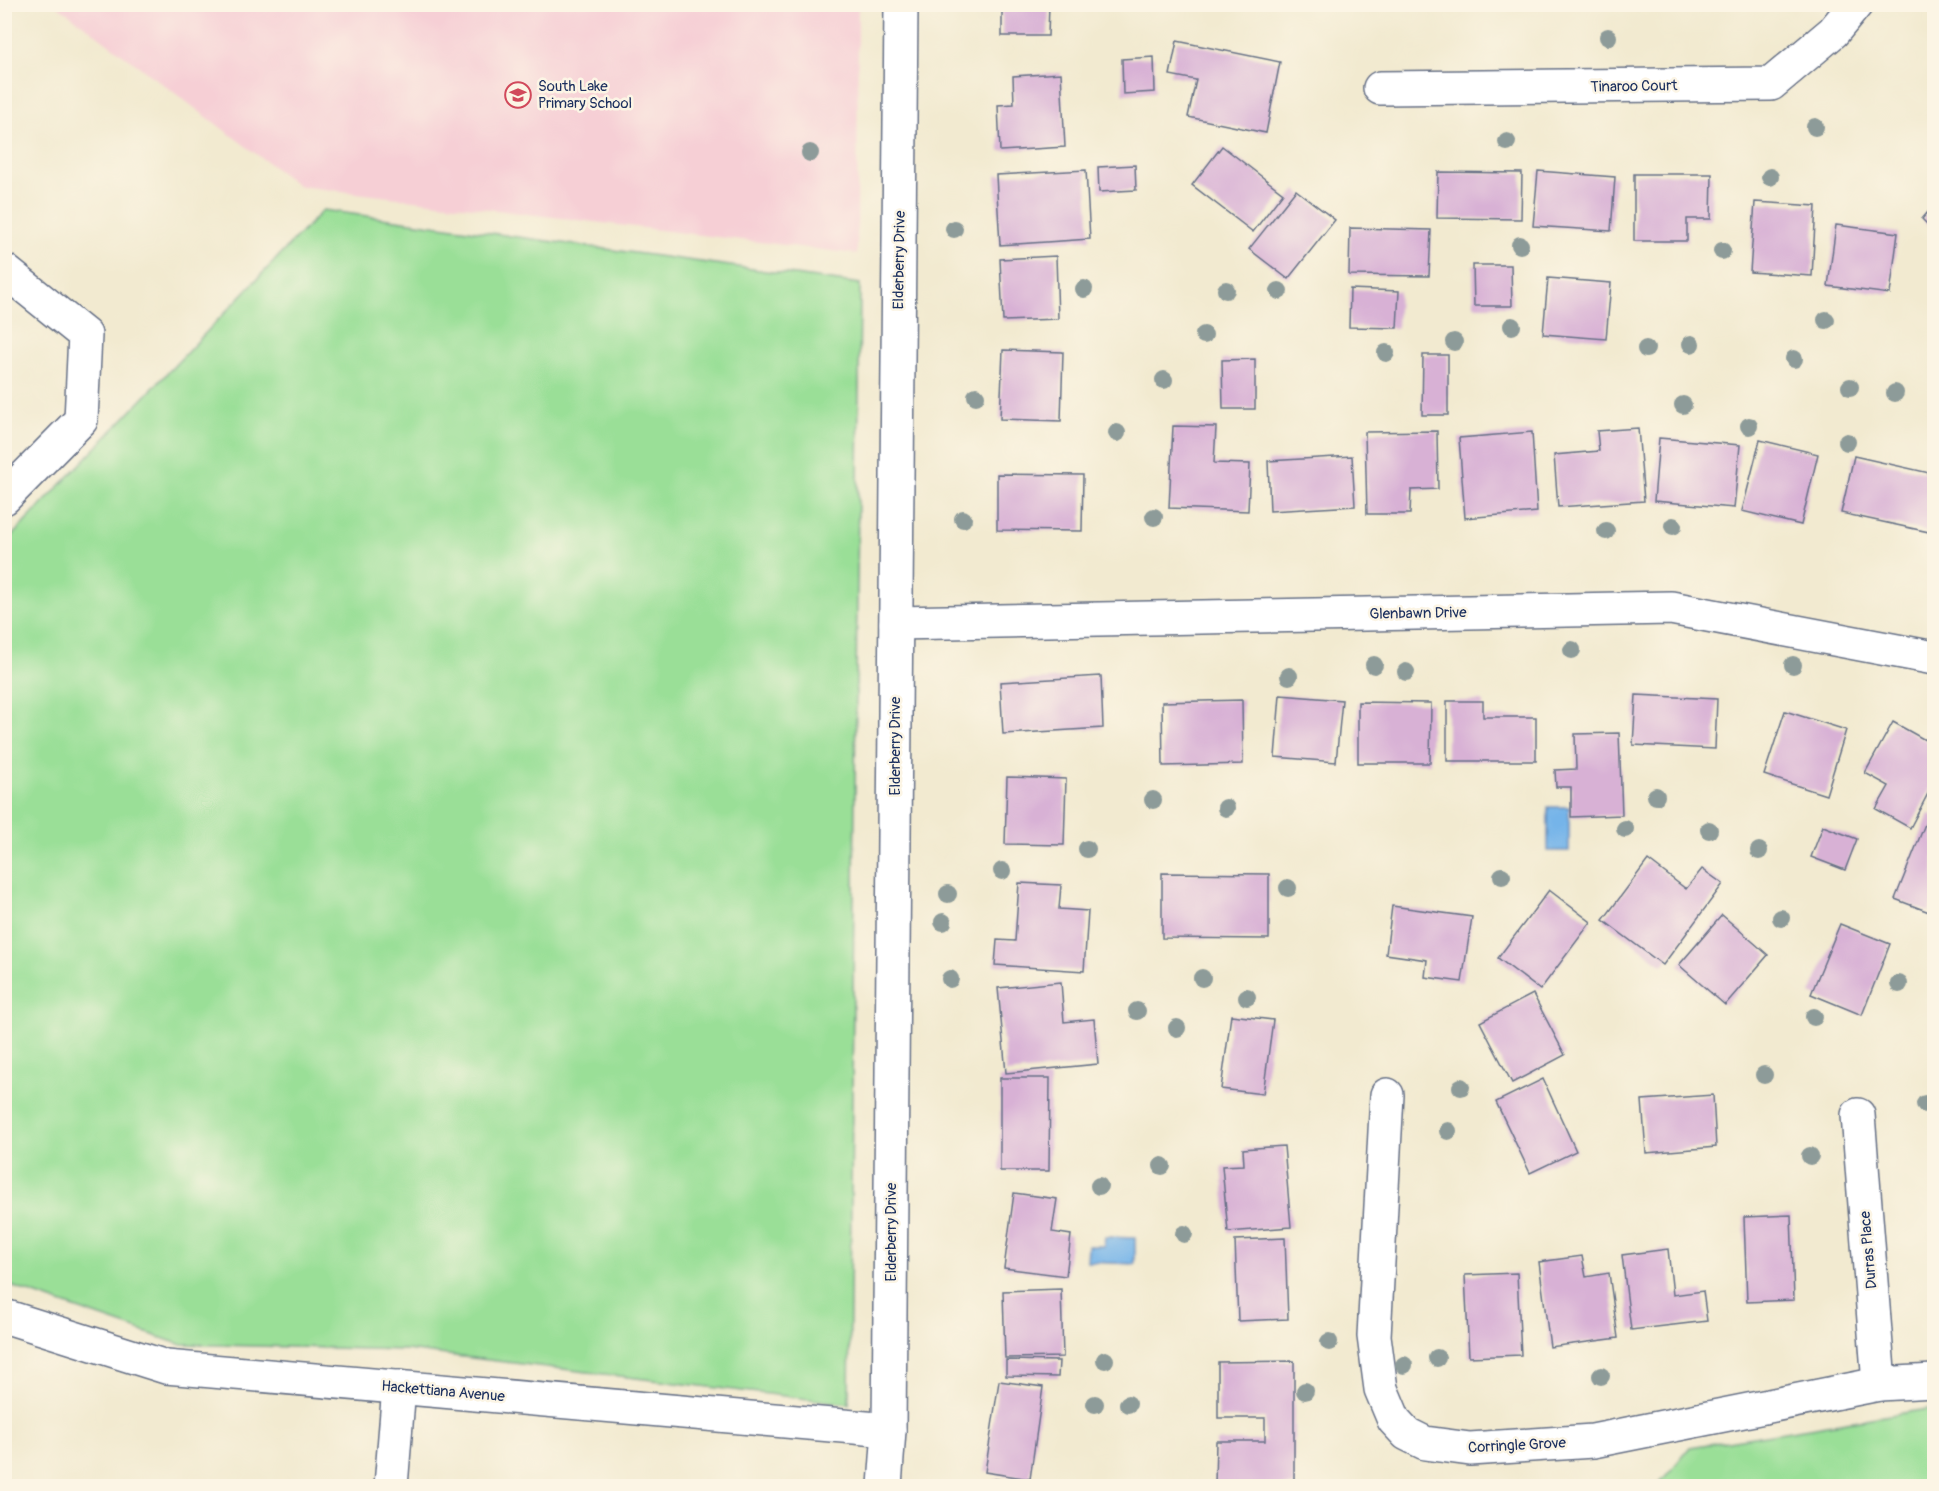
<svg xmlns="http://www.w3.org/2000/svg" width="1939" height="1491" font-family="Pangolin,sans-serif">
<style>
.built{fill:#f6cfd5}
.green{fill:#9adf97;stroke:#5a877a;stroke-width:1.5}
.water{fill:#75b4e9;stroke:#4872a4;stroke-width:1.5}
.building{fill:#d8b1d5}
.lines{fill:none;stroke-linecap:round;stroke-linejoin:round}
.street-casing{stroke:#667086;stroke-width:36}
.secondary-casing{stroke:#667086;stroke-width:36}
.street{stroke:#fff;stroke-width:33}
.secondary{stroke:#fff;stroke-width:33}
.tree{fill:#8d9b99}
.labels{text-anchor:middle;stroke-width:5;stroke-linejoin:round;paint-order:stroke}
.poi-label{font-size:15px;fill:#1b2f5e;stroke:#fcf5e5;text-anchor:start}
.street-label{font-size:15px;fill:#1b2f5e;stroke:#fcf5e5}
</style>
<rect width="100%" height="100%" fill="#fcf5e5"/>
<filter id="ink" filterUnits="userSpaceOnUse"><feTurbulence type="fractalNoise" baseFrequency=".0167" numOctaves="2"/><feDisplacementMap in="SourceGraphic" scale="12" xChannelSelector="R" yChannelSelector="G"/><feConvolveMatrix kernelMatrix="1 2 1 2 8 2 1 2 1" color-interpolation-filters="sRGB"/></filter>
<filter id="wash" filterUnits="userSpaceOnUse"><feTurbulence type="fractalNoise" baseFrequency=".008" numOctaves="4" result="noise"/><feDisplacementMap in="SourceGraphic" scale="24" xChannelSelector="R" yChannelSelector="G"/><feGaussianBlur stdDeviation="1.35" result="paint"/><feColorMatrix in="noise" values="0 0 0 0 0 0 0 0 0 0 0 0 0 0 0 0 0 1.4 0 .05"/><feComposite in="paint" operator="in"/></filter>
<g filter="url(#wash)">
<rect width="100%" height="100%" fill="#f2ead0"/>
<path class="built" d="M57 5H858L857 254 299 186Z"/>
<g class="green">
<path d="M323 210 860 284 849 1404 406 1350 179 1344 5 1284V543Z"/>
<path d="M1934 1408V1486H1658L1690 1447Z"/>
</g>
<g class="water">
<rect x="1548" y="807" width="21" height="44"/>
<path d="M1105 1237 1135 1238V1264L1087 1262 1088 1246H1104Z"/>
</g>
<g id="blocks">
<g class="building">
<path d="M1002 4H1049L1048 36H1002Z"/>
<path d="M1177 41 1280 62 1266 133 1188 117 1196 80 1170 75Z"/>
<path d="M1154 57 1155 92 1123 94 1122 59Z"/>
<path d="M1061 73 1065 147 1000 151 998 105 1014 104 1013 76Z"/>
<path d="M1222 146 1283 193 1253 232 1192 185Z"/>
<path d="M1135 165 1136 190 1099 192 1098 167Z"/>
<path d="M1086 170 1090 239 1000 245 996 175Z"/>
<path d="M1538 171 1615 177 1611 231 1533 226Z"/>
<path d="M1438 172 1522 173 1521 219 1437 218Z"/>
<path d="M1634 174H1712L1711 219H1687V241H1634Z"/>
<path d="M1296 190 1335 220 1288 279 1249 249Z"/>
<path d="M1755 202 1816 206 1812 276 1750 272Z"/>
<path d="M1934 205V231L1922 219Z"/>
<path d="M1836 225 1898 233 1890 294 1828 286Z"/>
<path d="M1350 228 1431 230 1429 276 1349 275Z"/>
<path d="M1056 256 1058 319 1003 321 1000 259Z"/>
<path d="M1473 265H1511L1512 306H1474Z"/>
<path d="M1548 278 1611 283 1606 339 1543 334Z"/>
<path d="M1350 289 1399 291 1397 328 1349 327Z"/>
<path d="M1003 350 1063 352 1061 421 1000 419Z"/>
<path d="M1423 355H1448V415H1422Z"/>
<path d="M1255 359V409H1223L1222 360Z"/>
<path d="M1173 426 1216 427 1214 463 1250 464 1248 511 1169 508Z"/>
<path d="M1638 428 1644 501 1558 507 1554 455 1599 451 1597 431Z"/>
<path d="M1437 431 1438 489 1411 490 1410 514H1367L1365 432Z"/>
<path d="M1532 432 1537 512 1465 518 1459 438Z"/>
<path d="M1659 438 1740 445 1734 508 1654 501Z"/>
<path d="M1760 440 1818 454 1801 525 1742 511Z"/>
<path d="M1352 456 1355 506 1270 511 1268 461Z"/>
<path d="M1854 456 1934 474V504L1929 532 1841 513Z"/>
<path d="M997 474 1083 475 1082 531 997 530Z"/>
<path d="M1101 676 1103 728 1003 734 1000 682Z"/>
<path d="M1280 695 1342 700 1336 762 1275 757Z"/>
<path d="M1636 695 1717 699 1715 749 1633 745Z"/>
<path d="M1242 700 1243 764 1163 766 1162 702Z"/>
<path d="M1447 701H1483V717H1536V761H1447Z"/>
<path d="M1358 702 1431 703 1430 763H1358Z"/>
<path d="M1785 711 1846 730 1826 795 1764 775Z"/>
<path d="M1893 722 1934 745V782L1910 828 1876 809 1889 786 1865 773Z"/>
<path d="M1619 733 1622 815 1571 817V787H1556L1555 770 1576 769 1575 734Z"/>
<path d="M1007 777 1066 779 1064 845 1005 844Z"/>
<path d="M1929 814 1934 816V897L1929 912 1895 899Z"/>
<path d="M1823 826 1857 839 1845 870 1811 857Z"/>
<path d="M1648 860 1686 889 1702 869 1723 884 1663 965 1603 920Z"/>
<path d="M1162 873 1269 874V939L1162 938Z"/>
<path d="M1019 883 1061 885 1059 909 1088 911 1084 971 995 965 997 940 1015 941Z"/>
<path d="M1549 890 1591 922 1540 990 1498 958Z"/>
<path d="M1392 906 1472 917 1462 982 1425 977 1427 960 1386 954Z"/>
<path d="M1722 915 1768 955 1725 1005 1679 965Z"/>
<path d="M1840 924 1890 944 1862 1015 1811 994Z"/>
<path d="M1061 982 1064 1022 1094 1019 1098 1064 1006 1073 998 988Z"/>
<path d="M1533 994 1565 1055 1512 1083 1480 1022Z"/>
<path d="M1231 1015 1273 1020 1263 1094 1221 1089Z"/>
<path d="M1000 1078H1050L1049 1171H1000Z"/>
<path d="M1543 1079 1576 1151 1530 1173 1496 1102Z"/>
<path d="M1713 1095 1716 1147 1646 1153 1642 1100Z"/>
<path d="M1284 1146 1291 1227 1228 1232 1222 1166 1244 1165 1243 1149Z"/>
<path d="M1014 1193 1057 1199 1052 1232 1071 1235 1066 1276 1004 1268Z"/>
<path d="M1791 1215 1794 1300 1747 1302 1744 1217Z"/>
<path d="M1285 1238 1288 1319 1238 1321 1235 1240Z"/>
<path d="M1668 1249 1673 1295 1703 1291 1707 1321 1631 1330 1622 1255Z"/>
<path d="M1582 1256 1586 1277 1609 1273 1618 1338 1550 1347 1539 1262Z"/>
<path d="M1517 1273 1521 1355 1469 1357 1465 1275Z"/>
<path d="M1061 1289 1063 1357 1005 1358 1003 1291Z"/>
<path d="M1006 1360 1059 1361 1058 1377 1006 1376Z"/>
<path d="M1294 1361V1486H1215L1216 1441H1265V1418H1218V1362Z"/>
<path d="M999 1381 1043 1387 1030 1479 985 1472Z"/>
<path d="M994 1479 1055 1485V1486H994Z"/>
</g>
</g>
</g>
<g filter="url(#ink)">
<use href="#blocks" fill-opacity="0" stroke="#667086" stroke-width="1.5"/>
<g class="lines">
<g class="street-casing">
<g id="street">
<path d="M1380 88 1771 84 1833 32 1856 4"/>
<path d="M4 270 85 335 81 420 4 498"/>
<path d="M896 623 1671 608 1934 658"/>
<path d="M1387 1095 1374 1336 1381 1389 1394 1420 1407 1434 1425 1443 1470 1449 1593 1441 1879 1384 1934 1381"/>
<path d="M1858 1115 1879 1384"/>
<path d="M4 1316 166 1367 889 1430"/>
<path d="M391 1486 399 1387"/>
</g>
</g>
<g class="secondary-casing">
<path id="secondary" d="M885 1486 889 1430 901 4"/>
</g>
<use href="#street" class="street"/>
<use href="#secondary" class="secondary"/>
</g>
<g class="tree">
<circle cx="1608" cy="37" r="9"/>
<circle cx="1815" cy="127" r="9"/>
<circle cx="1507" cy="142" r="9"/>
<circle cx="810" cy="153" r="9"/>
<circle cx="1770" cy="177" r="9"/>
<circle cx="954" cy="229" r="9"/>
<circle cx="1520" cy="245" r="9"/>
<circle cx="1722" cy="251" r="9"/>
<circle cx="1084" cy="289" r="9"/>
<circle cx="1226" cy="290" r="9"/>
<circle cx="1279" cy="291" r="9"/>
<circle cx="1826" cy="320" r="9"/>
<circle cx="1512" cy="326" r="9"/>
<circle cx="1204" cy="335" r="9"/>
<circle cx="1454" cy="342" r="9"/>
<circle cx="1691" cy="344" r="9"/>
<circle cx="1646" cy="349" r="9"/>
<circle cx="1386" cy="353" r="9"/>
<circle cx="1794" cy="359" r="9"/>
<circle cx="1164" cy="380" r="9"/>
<circle cx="1850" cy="387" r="9"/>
<circle cx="1895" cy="393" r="9"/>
<circle cx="976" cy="396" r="9"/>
<circle cx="1683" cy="405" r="9"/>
<circle cx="1749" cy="426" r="9"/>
<circle cx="1117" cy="433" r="9"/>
<circle cx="1847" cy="442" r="9"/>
<circle cx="1154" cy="517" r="9"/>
<circle cx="963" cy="519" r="9"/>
<circle cx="1673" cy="526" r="9"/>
<circle cx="1606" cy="531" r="9"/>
<circle cx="1572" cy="650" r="9"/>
<circle cx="1374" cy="665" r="9"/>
<circle cx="1793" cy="665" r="9"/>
<circle cx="1406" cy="672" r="9"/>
<circle cx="1289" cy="676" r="9"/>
<circle cx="1656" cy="796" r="9"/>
<circle cx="1153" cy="800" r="9"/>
<circle cx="1226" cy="808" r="9"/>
<circle cx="1625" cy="829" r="9"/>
<circle cx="1709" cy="830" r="9"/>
<circle cx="1087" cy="849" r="9"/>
<circle cx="1759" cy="851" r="9"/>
<circle cx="1002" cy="871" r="9"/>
<circle cx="1502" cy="876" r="9"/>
<circle cx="1288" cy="888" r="9"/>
<circle cx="948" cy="894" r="9"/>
<circle cx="1781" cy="918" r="9"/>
<circle cx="943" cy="922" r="9"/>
<circle cx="1202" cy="978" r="9"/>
<circle cx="950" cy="979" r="9"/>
<circle cx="1899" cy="984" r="9"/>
<circle cx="1247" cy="997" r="9"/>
<circle cx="1137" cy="1011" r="9"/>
<circle cx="1814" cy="1017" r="9"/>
<circle cx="1177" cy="1028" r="9"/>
<circle cx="1764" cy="1075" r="9"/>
<circle cx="1461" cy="1087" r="9"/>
<circle cx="1925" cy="1104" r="9"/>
<circle cx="1448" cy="1131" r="9"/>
<circle cx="1810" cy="1156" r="9"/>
<circle cx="1162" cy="1166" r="9"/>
<circle cx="1099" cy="1186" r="9"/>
<circle cx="1184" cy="1234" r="9"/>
<circle cx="1329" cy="1342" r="9"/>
<circle cx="1437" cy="1358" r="9"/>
<circle cx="1105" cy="1360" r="9"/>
<circle cx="1404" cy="1365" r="9"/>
<circle cx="1601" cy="1376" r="9"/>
<circle cx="1305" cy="1391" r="9"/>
<circle cx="1095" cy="1404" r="9"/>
<circle cx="1128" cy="1404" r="9"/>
</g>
</g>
<defs>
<g id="school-ring" transform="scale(1.35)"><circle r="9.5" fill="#fcf5e5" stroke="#d1495b" stroke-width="1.5"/><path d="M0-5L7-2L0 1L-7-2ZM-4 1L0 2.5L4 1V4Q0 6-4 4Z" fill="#d1495b"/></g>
</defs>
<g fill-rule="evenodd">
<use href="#school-ring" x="518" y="95"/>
</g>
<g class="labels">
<g class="poi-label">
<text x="538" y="91">South Lake<tspan x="538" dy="17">Primary School</tspan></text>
</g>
<g class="street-label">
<text transform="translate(1634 86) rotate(-1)" y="5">Tinaroo Court</text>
<text transform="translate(899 260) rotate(-89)" y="5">Elderberry Drive</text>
<text transform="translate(1418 613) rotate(-1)" y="5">Glenbawn Drive</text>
<text transform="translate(895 746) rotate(-90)" y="5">Elderberry Drive</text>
<text transform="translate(891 1232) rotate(-90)" y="5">Elderberry Drive</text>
<text transform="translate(1868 1250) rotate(-95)" y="5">Durras Place</text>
<text transform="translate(443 1391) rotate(5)" y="5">Hackettiana Avenue</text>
<text transform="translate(1517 1445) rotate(-3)" y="5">Corringle Grove</text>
</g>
</g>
<rect width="1939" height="1491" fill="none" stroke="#fcf5e5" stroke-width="24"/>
</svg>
